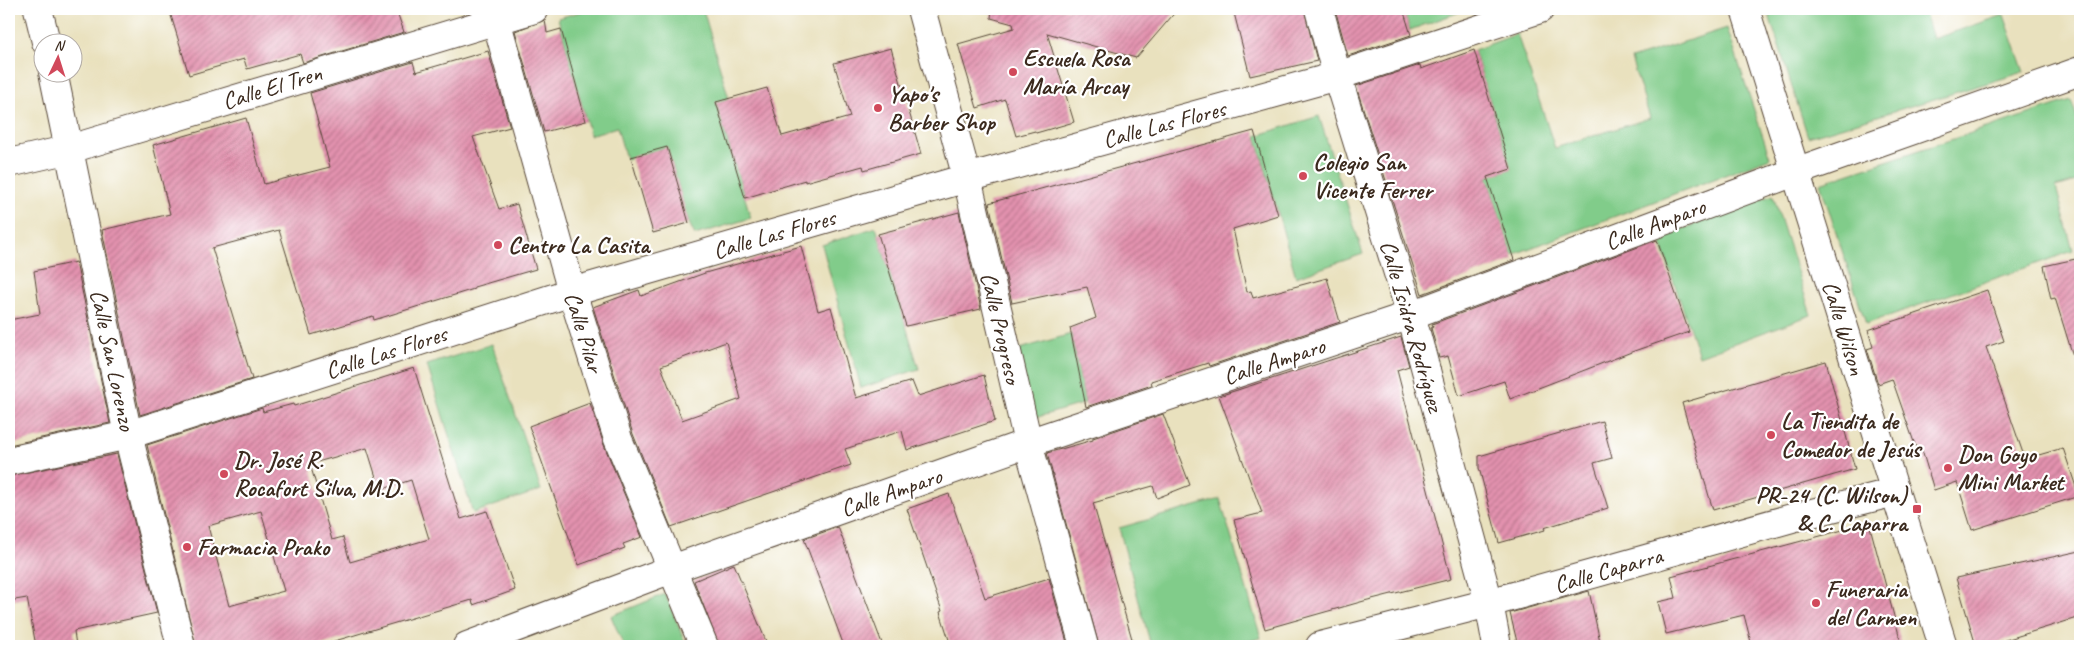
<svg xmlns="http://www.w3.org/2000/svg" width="2089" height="655" font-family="Caveat,sans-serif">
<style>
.green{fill:#81cc8a;stroke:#5e7b54}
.building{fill:url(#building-hatch);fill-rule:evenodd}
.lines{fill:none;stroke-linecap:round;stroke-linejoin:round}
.minor-casing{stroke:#554536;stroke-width:30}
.secondary-casing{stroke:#554536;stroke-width:30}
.minor{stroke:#fff;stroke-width:28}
.secondary{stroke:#fff;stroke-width:28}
.poi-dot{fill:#d1495b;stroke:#fff;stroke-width:2}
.labels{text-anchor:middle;stroke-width:4.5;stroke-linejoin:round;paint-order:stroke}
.poi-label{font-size:24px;font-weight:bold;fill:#3b2a1e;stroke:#fff;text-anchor:start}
.street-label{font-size:24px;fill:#3b2a1e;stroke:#fff}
</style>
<defs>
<pattern id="building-hatch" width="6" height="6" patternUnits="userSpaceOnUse" patternTransform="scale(1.25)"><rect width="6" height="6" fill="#e392af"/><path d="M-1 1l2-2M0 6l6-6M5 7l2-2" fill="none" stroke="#b9778e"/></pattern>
</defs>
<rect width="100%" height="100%" fill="#fff"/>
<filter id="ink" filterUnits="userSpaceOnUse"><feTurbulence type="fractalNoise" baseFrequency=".02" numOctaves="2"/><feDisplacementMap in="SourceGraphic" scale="10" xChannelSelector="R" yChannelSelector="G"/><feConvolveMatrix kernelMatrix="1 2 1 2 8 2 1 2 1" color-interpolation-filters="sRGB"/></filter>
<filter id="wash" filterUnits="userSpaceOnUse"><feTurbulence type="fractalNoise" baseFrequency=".0096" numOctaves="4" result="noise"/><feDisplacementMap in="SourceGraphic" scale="20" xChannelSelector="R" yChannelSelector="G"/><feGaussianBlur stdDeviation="1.12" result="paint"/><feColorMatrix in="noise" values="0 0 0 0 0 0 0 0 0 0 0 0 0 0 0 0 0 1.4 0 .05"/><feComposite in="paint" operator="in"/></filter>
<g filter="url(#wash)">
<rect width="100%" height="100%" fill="#e9e1be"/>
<g class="green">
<path d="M590 9H703L729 99 716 103 751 218 695 235 689 223 667 147 626 159 617 127 590 135 558 18Z"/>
<path d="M1403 9H1468L1410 30Z"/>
<path d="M1767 9H1924L1933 39 2004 15 2024 72 1808 137Z"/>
<path d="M1727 28 1770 158 1512 255 1487 176 1511 169 1474 50 1517 34 1555 148 1650 118 1631 59Z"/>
<path d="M2071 100 2080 126V180L2056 187 2073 251 1866 324 1820 183Z"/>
<path d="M1319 116 1363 254 1296 277 1256 136Z"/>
<path d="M1773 195 1811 315 1699 356 1659 238Z"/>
<path d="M876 227 919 369 861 388 822 245Z"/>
<path d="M1071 334 1085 403 1031 419 1013 351Z"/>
<path d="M492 344 541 490 473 513 427 365Z"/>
<path d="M1220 499 1261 638 1230 646H1151L1119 528Z"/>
<path d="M665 594 685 642 672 646H624L611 616Z"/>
</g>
<g id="blocks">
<g class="building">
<path d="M169 9H396L404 32 303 63 300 54 247 69 244 59 189 75Z"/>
<path d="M992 9H1178L1136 58 1047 33 1074 122 1036 133 1035 131 1016 136 1005 99 977 108 958 44 1014 28 1013 24 991 18Z"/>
<path d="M1233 9H1304L1317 61 1250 76Z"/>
<path d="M1335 9H1403L1411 35 1348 56Z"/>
<path d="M545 20 547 33 561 29 586 121 544 132 515 31Z"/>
<path d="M891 48 921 154 864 170 863 166 805 182V180L745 198 716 102 767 88 782 136 850 117 834 63Z"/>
<path d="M1474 50 1511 169 1487 177 1514 260 1422 294 1356 86 1420 65 1421 69Z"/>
<path d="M488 51 510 127 473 137 499 209 517 204 536 269 474 287V289L374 320 373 316 311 335 279 230 212 248 252 379 140 415 102 230 170 214 153 145 246 118 264 184 330 167 310 93 413 62 416 72Z"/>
<path d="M1254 131 1278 215 1233 229 1247 292 1251 291 1253 298 1327 278 1340 322 1209 366 1208 363 1151 381 1152 385 1086 407 1070 328 1096 318 1087 287 1012 303 989 203Z"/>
<path d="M667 147 689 223 653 233 631 157Z"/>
<path d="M959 212 981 309 906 326 878 234Z"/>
<path d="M1657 240 1689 332 1634 351 1510 399 1504 381 1459 396 1448 356 1439 358 1431 328 1433 327 1432 324Z"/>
<path d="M801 246 818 311 831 307 856 398 912 381 918 396 984 375 995 421 907 450 902 431 845 449 851 465 671 527 633 434 593 307 639 290 641 296 705 273ZM726 342 741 399 682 420 661 366Z"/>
<path d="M2080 258V355L2073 356 2055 298 2051 299 2044 266Z"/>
<path d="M76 262 110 423 9 445V320L40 314 34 271Z"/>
<path d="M1987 290 2004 341 1986 347 2025 459 2063 448 2079 496 1972 530 1957 482 1934 490 1921 447 1916 448 1892 379 1878 384 1867 349 1873 347 1868 330Z"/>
<path d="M1401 337 1409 366 1397 370 1451 579 1364 601 1265 629 1234 520 1262 513 1219 396Z"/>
<path d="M1826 361 1855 469 1713 510 1682 403Z"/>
<path d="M414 368 461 519 487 511 515 590 473 605 472 600 318 646H196L147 445 262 408 263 412 293 404 294 406ZM367 448 380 490 411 480 429 539 350 562 343 537 332 540 310 464ZM261 511 284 591 229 606 208 526Z"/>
<path d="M590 403 604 445 642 537 623 544 625 548 579 565 529 426Z"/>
<path d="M1163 414 1190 485 1157 498 1153 486 1093 503 1134 646H1099L1047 453 1093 440V438Z"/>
<path d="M1602 421 1612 458 1594 463 1608 508 1544 528 1545 530 1499 543 1479 468V456Z"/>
<path d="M117 454 157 613 74 631 76 646H36L27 598 9 601V476Z"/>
<path d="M949 494 985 598 1049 578 1068 646H951L940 612 942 611 907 509Z"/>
<path d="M1869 523 1902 646H1752L1744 615 1666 634 1658 602 1676 598 1671 576Z"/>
<path d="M838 527 883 646H844L804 539Z"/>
<path d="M2080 551V617L1986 646H1976L1956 578Z"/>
<path d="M734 564 768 646H719L694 581Z"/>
<path d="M1589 591 1601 646H1518L1510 613Z"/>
</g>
</g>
</g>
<g filter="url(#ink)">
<use href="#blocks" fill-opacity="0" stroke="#554536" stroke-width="1"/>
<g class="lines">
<g class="minor-casing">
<g id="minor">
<path d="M38 9 46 42"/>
<path d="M493 9 572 292 618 439 704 646"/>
<path d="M921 9 967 178 1028 443 1084 646"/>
<path d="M1319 9 1337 76 1411 315 1489 603 1497 646"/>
<path d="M53 72 128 435 181 646"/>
<path d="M9 461 128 435 572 292 967 178 1337 76 1540 9"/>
<path d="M467 646 672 569 1028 443 1411 315 1795 172 2080 71"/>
<path d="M1320 646 1489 603 1792 518 1895 492"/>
</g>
</g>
<g class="secondary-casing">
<g id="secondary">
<path d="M1745 9 1943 646"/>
<path d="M9 163 70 149 534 9"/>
</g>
</g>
<use href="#minor" class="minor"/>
<use href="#secondary" class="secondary"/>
</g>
</g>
<g class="poi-dot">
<circle cx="1013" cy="72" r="5"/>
<circle cx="878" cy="108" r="5"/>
<circle cx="1303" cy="176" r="5"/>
<circle cx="498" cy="245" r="5"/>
<circle cx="1771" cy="435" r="5"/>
<circle cx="1948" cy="468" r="5"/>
<circle cx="224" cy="474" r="5"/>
<rect x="1912" y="504" width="10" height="10" rx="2.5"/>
<circle cx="187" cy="547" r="5"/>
<circle cx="1816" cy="603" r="5"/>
</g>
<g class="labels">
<g class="poi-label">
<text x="1023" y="66">Escuela Rosa<tspan x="1023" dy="28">María Arcay</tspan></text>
<text x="888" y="102">Yapo's<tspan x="888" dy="28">Barber Shop</tspan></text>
<text x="1313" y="170">Colegio San<tspan x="1313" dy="28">Vicente Ferrer</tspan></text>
<text x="508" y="253">Centro La Casita</text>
<text x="1781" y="429">La Tiendita de<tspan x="1781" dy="28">Comedor de Jesús</tspan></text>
<text x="1958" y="462">Don Goyo<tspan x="1958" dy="28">Mini Market</tspan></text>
<text x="234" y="468">Dr. José R.<tspan x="234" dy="28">Rocafort Silva, M.D.</tspan></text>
<text x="1907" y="503" text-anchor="end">PR-24 (C. Wilson)<tspan x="1907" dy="28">&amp; C. Caparra</tspan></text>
<text x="197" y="555">Farmacia Prako</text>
<text x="1826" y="597">Funeraria<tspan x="1826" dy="28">del Carmen</tspan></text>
</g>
<g class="street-label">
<text transform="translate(272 87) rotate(-17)" y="8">Calle El Tren</text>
<text transform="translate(1164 124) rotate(-15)" y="8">Calle Las Flores</text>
<text transform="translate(1655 224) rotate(-21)" y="8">Calle Amparo</text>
<text transform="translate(774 234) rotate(-16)" y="8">Calle Las Flores</text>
<text transform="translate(1412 326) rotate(74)" y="8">Calle Isidra Rodríguez</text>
<text transform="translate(1001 328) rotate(77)" y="8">Calle Progreso</text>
<text transform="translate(1844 328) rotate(73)" y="8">Calle Wilson</text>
<text transform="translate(584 332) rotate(73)" y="8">Calle Pilar</text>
<text transform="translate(386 352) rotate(-18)" y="8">Calle Las Flores</text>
<text transform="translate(113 360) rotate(78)" y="8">Calle San Lorenzo</text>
<text transform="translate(1274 361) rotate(-18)" y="8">Calle Amparo</text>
<text transform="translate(891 492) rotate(-19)" y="8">Calle Amparo</text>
<text transform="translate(1608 570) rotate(-16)" y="8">Calle Caparra</text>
</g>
</g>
<rect width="2089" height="655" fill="none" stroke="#fff" stroke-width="30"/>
<g transform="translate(58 58) rotate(4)"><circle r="24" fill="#ffffff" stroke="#b1aaa5"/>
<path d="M0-4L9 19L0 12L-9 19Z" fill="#d1495b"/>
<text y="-8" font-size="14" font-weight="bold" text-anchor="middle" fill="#3b2a1e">N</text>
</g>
</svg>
